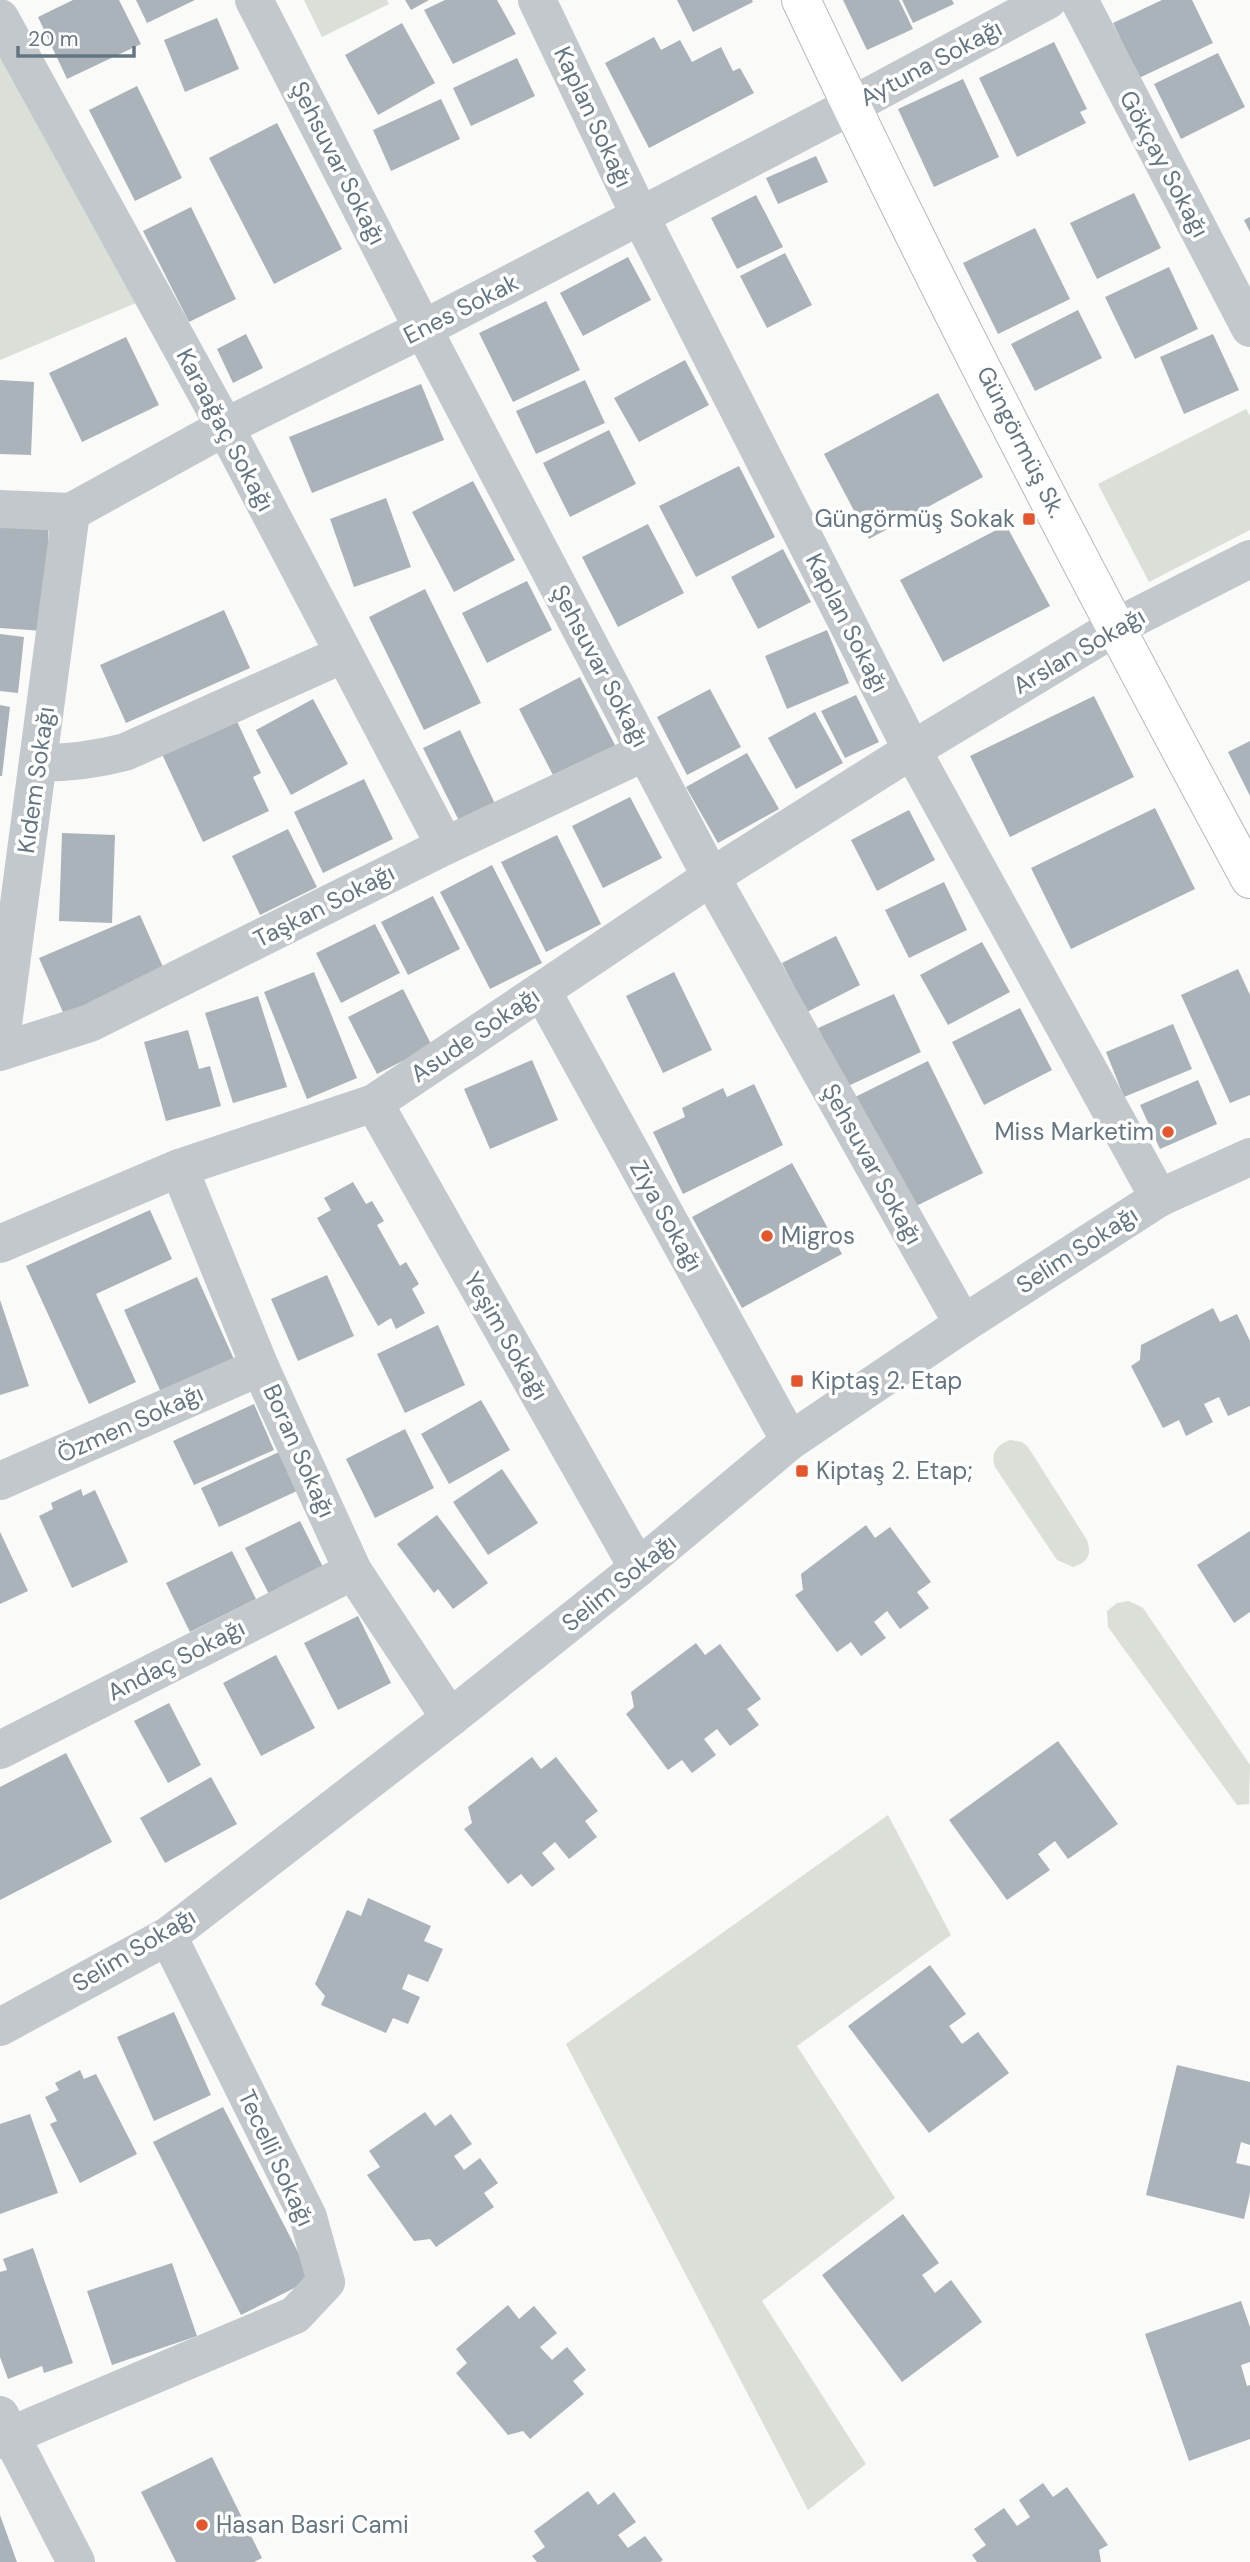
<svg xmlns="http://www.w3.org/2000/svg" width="1250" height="2562" font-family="'DM Sans',sans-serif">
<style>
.green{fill:#dadfd7}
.building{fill:#aab3b9}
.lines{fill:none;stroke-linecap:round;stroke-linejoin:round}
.secondary-casing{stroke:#b3babf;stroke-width:40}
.street{stroke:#c3c8cc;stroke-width:38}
.secondary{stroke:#fff;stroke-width:38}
.poi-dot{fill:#e4572e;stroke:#fff;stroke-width:2.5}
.labels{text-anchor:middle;stroke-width:7;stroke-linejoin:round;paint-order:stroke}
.street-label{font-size:24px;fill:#657683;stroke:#fff}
.poi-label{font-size:24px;fill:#657683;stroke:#fff;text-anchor:start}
</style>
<rect width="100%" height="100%" fill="#fafaf8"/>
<g class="green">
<path d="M304 0H387L389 4 322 37Z"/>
<path d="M0 53 143 300 0 360Z"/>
<path d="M1246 409 1250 416V530L1149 582 1098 484Z"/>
<path d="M1010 1440 1022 1442 1028 1447 1087 1540C1092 1555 1088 1562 1073 1567L1057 1560 995 1467C990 1453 997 1445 1010 1440Z"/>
<path d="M1129 1601 1143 1608 1250 1765 1249 1804 1237 1805 1108 1627 1107 1611 1117 1603Z"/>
<path d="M888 1815 951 1935 797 2046 895 2198 762 2301 866 2464 808 2510 566 2044Z"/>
</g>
<g class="building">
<path d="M73 0H119L141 44 67 79 38 17Z"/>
<path d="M136 0H195L147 23Z"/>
<path d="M405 0H429L411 10Z"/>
<path d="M445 0H497L516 34 453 64 424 10Z"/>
<path d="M677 0H752L753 2 693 32Z"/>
<path d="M843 0H899L913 29 867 50Z"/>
<path d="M902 0H952L954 4 913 23Z"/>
<path d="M1162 0H1192L1213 43 1139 78 1113 23Z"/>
<path d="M217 18 239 69 185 92 164 40Z"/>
<path d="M402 23 435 83 378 115 345 55Z"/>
<path d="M654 37 661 50 680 40 692 62 721 47 733 71 740 68 754 93 649 148 605 63Z"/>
<path d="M1054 42 1087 109 1080 112 1086 123 1017 157 979 78Z"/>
<path d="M1218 53 1245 107 1181 139 1154 84Z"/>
<path d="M517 58 535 96 471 126 453 88Z"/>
<path d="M963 79 999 157 934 187 898 109Z"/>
<path d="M137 86 182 178 135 201 89 110Z"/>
<path d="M441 99 460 139 391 171 373 130Z"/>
<path d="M277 123 342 249 274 284 209 158Z"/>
<path d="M816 156 828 182 778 204 766 178Z"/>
<path d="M1134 193 1161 248 1097 279 1070 223Z"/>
<path d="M756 195 783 247 737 269 711 218Z"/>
<path d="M191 207 236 299 189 322 143 231Z"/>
<path d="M1250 217V232L1244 220Z"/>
<path d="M1035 228 1070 299 998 334 963 263Z"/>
<path d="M785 253 812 305 767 328 740 276Z"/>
<path d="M628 257 651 300 583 336 560 293Z"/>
<path d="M1169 267 1198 329 1135 359 1105 297Z"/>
<path d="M546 301 580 370 513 402 479 333Z"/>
<path d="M1078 310 1102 358 1035 391 1011 344Z"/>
<path d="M246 334 263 368 233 383 217 349Z"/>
<path d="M1213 334 1239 390 1184 414 1160 357Z"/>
<path d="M126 337 159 405 82 442 49 373Z"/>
<path d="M685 360 709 405 639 442 614 398Z"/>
<path d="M0 380 34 382 31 455 0 454Z"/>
<path d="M585 380 605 423 536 454 516 411Z"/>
<path d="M421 384 444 440 312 493 289 437Z"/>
<path d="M938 393 983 477 869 539 824 454Z"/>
<path d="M609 430 636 484 570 517 543 463Z"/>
<path d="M739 466 775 537 696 577 659 506Z"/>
<path d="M473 481 515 560 454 592 412 512Z"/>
<path d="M386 498 411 567 354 587 330 519Z"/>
<path d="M0 519 49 521 44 631 0 628Z"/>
<path d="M648 524 684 593 618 627 582 557Z"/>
<path d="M1006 525 1050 606 943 662 900 580Z"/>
<path d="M783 549 811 602 758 629 731 577Z"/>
<path d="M527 581 552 630 487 663 462 613Z"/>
<path d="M425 589 481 703 424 730 369 617Z"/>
<path d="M224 610 250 668 126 723 100 665Z"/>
<path d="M827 630 849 683 787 709 765 656Z"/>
<path d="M0 634 24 637 18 693 0 691Z"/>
<path d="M580 677 616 747 555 779 519 709Z"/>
<path d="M710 689 741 747 687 775 657 717Z"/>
<path d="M856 695 879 742 845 758 821 711Z"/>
<path d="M1094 696 1134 777 1010 837 970 756Z"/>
<path d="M313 699 348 764 291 795 256 730Z"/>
<path d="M0 705 10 707 2 776H0Z"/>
<path d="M815 712 843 763 796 789 768 738Z"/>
<path d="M235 717 261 773 253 777 269 811 203 842 161 752Z"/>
<path d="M460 730 498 810 462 827 423 748Z"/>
<path d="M1250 741V796L1228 752Z"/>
<path d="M747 753 779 809 718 843 686 787Z"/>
<path d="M364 779 393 839 323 873 294 812Z"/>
<path d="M630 797 662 858 603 888 572 826Z"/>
<path d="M1155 808 1195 889 1071 949 1031 868Z"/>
<path d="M909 810 935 860 877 891 851 840Z"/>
<path d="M288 829 317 887 260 915 232 856Z"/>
<path d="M62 833 115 835 112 923 59 921Z"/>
<path d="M557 835 601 924 546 952 501 862Z"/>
<path d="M492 865 542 963 490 989 440 892Z"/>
<path d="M944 882 967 930 909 958 885 910Z"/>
<path d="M433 896 460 949 408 975 381 922Z"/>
<path d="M140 915 167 976 66 1019 39 958Z"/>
<path d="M375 924 400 973 341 1003 316 953Z"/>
<path d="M836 936 860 985 807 1012 782 963Z"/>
<path d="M982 942 1010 992 948 1025 920 975Z"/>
<path d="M1238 969 1250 995V1095L1230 1103 1181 995Z"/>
<path d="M314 972 357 1078 307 1099 264 992Z"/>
<path d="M674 972 712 1050 663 1073 626 996Z"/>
<path d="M403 989 432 1046 377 1074 348 1017Z"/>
<path d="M894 994 921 1052 846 1087 818 1028Z"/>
<path d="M258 996 287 1087 233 1103 205 1013Z"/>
<path d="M1020 1008 1052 1070 984 1105 952 1042Z"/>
<path d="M1173 1024 1192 1069 1124 1097 1106 1052Z"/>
<path d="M188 1030 199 1069 210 1066 221 1106 166 1121 144 1042Z"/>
<path d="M532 1060 558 1120 490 1149 464 1089Z"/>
<path d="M928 1061 983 1173 908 1210 853 1098Z"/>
<path d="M1198 1080 1217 1124 1160 1149 1140 1105Z"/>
<path d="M754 1084 783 1145 683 1194 653 1132 685 1117 682 1108 723 1088 727 1097Z"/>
<path d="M792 1163 842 1254 742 1308 692 1217Z"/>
<path d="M353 1182 366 1204 372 1201 384 1221 377 1225 400 1266 406 1262 419 1284 412 1289 425 1313 396 1329 391 1318 378 1326 317 1218 331 1210 324 1198Z"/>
<path d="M150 1210 172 1259 96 1294 136 1382 89 1404 26 1266Z"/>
<path d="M327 1275 354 1336 298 1361 271 1299Z"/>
<path d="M197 1277 237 1366 164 1399 124 1310Z"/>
<path d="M0 1300 29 1386 0 1395Z"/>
<path d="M1213 1308 1220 1322 1237 1314 1250 1341V1406L1228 1416 1219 1397 1204 1404 1213 1422 1186 1436 1179 1420 1163 1428 1131 1366 1140 1360 1141 1345Z"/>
<path d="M438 1325 465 1385 405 1413 377 1354Z"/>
<path d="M481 1400 510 1450 449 1484 421 1434Z"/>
<path d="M254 1404 274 1450 194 1485 173 1441Z"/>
<path d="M405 1429 434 1488 375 1518 346 1459Z"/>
<path d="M279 1452 297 1491 219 1527 201 1488Z"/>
<path d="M502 1469 538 1523 488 1555 453 1502Z"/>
<path d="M81 1489 83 1496 95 1490 128 1562 72 1588 39 1516 53 1509 51 1503Z"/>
<path d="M437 1515 488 1583 453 1609 438 1589 434 1593 397 1544Z"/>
<path d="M300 1521 323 1567 269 1594 245 1548Z"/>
<path d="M866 1525 875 1538 890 1527 931 1582 917 1592 929 1608 900 1629 887 1611 874 1622 886 1638 861 1656 851 1642 837 1652 795 1595 803 1590 801 1574Z"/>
<path d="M1250 1531V1612L1234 1623 1197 1565Z"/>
<path d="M0 1532 28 1591 0 1604Z"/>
<path d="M232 1551 256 1599 190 1632 166 1583Z"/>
<path d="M358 1616 391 1683 338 1710 304 1643Z"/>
<path d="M696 1643 705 1655 720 1644 761 1699 747 1709 759 1725 730 1746 717 1729 704 1739 716 1755 692 1773 682 1760 668 1770 626 1714 634 1707 631 1692Z"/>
<path d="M276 1655 315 1728 261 1756 223 1683Z"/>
<path d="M169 1703 201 1765 168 1783 134 1721Z"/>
<path d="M1058 1741 1118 1824 1068 1859 1055 1841 1038 1854 1050 1870 1007 1900 949 1820Z"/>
<path d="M66 1753 112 1842 0 1900V1787Z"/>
<path d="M532 1757 541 1769 556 1757 598 1811 585 1821 597 1837 569 1859 555 1842 542 1853 555 1869 532 1887 521 1874 508 1884 464 1829 472 1823 468 1807Z"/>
<path d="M211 1777 237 1824 165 1863 140 1818Z"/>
<path d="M368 1898 431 1926 424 1941 443 1949 428 1982 408 1974 402 1989 420 1997 408 2024 393 2018 386 2033 321 2005 325 1996 315 1984 347 1910 361 1916Z"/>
<path d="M930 1965 966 2014 949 2026 962 2044 978 2032 1009 2073 929 2133 848 2026Z"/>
<path d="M174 2012 211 2095 154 2121 117 2037Z"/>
<path d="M1177 2065 1250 2082V2145L1241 2142 1236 2163 1250 2166V2193L1244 2219 1146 2195Z"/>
<path d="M80 2070 84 2079 96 2074 137 2154 80 2183 50 2124 57 2121 45 2097 59 2090 55 2083Z"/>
<path d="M223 2107 312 2279 241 2315 153 2142Z"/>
<path d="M425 2112 435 2126 451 2114 472 2144 454 2156 464 2170 480 2158 498 2183 484 2193 494 2207 436 2247 430 2239 414 2241 367 2175 380 2167 369 2151Z"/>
<path d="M30 2114 58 2193 0 2214V2124Z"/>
<path d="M903 2214 939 2263 922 2275 935 2293 951 2280 982 2322 902 2382 822 2275Z"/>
<path d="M33 2248 73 2363 44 2373 42 2366 8 2379 0 2357V2272L7 2270 3 2259Z"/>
<path d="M172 2263 197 2336 112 2365 87 2291Z"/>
<path d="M1241 2301 1250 2327V2362L1241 2365 1247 2386 1250 2385V2439L1189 2461 1145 2334Z"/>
<path d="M508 2305 519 2319 534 2306 557 2333 540 2347 552 2360 567 2347 586 2370 573 2381 584 2394 530 2439 523 2431 508 2435 456 2373 467 2363 456 2349Z"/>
<path d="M212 2457 262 2558 254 2562H176L141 2492Z"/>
<path d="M1043 2483 1053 2497 1067 2487 1108 2545 1099 2550 1101 2562H977L972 2555 986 2545 974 2529 1004 2508 1017 2526 1030 2517 1019 2500Z"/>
<path d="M588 2491 598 2505 614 2492 636 2522 618 2535 628 2548 645 2536 663 2560 660 2562H537L532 2556 545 2547 534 2531Z"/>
<path d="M0 2515 17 2562H0Z"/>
</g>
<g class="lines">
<g class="secondary-casing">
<path id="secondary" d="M801 0C941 298 1094 590 1250 879"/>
</g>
<g class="street">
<path d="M254 0 423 329 711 877 963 1324"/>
<path d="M537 0 640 216 912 750 1159 1198"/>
<path d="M1079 0 1250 328"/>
<path d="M0 18 225 427 445 846"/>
<path d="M0 509 71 512"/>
<path d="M71 512 225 427 423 329 851 106 1048 0"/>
<path d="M38 763C69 763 95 760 125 752L344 654"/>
<path d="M542 991 790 1441"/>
<path d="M0 1047 71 512"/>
<path d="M0 1052 90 1023 445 846 645 752"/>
<path d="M374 1103 638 1568"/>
<path d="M179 1168 260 1367 353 1571 450 1718"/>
<path d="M0 1244 179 1168 374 1103 711 877 912 750 1114 628 1250 559"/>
<path d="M0 1481 260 1367"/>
<path d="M0 1750 353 1571"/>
<path d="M0 2027 168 1936 450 1718 638 1568 790 1441 963 1324 1159 1198 1250 1157"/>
<path d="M0 2415 76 2562"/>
<path d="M0 2440 295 2315 326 2282 308 2217 168 1936"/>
</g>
<use href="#secondary" class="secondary"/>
</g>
<g class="poi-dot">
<rect x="1022" y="512" width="14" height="14" rx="3.5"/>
<circle cx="1168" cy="1132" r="7"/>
<circle cx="767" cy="1236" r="7"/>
<rect x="790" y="1374" width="14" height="14" rx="3.5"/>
<rect x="795" y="1464" width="14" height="14" rx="3.5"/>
<circle cx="202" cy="2525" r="7"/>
</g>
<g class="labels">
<g class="street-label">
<text transform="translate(931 63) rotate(-28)" y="8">Aytuna Sokağı</text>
<text transform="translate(593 117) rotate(65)" y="8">Kaplan Sokağı</text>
<text transform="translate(338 163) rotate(63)" y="8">Şehsuvar Sokağı</text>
<text transform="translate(1164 164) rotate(62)" y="8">Gökçay Sokağı</text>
<text transform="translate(461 309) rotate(-27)" y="8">Enes Sokak</text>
<text transform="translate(225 430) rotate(62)" y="8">Karaağaç Sokağı</text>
<text transform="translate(1021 442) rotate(63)" y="8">Güngörmüş Sk.</text>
<text transform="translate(847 623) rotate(63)" y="8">Kaplan Sokağı</text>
<text transform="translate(1079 651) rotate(-30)" y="8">Arslan Sokağı</text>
<text transform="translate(600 666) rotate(62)" y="8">Şehsuvar Sokağı</text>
<text transform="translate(36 780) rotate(-82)" y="8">Kıdem Sokağı</text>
<text transform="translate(324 906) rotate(-27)" y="8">Taşkan Sokağı</text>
<text transform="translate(475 1035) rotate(-34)" y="8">Asude Sokağı</text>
<text transform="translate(872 1164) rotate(61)" y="8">Şehsuvar Sokağı</text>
<text transform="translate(666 1216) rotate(61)" y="8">Ziya Sokağı</text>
<text transform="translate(1077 1250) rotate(-33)" y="8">Selim Sokağı</text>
<text transform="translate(506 1336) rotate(60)" y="8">Yeşim Sokağı</text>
<text transform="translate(130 1424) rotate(-24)" y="8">Özmen Sokağı</text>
<text transform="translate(299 1451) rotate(66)" y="8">Boran Sokağı</text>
<text transform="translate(619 1583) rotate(-39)" y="8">Selim Sokağı</text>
<text transform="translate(176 1660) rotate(-27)" y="8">Andaç Sokağı</text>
<text transform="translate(134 1950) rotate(-31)" y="8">Selim Sokağı</text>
<text transform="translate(276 2158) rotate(65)" y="8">Tecelli Sokağı</text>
</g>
<g class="poi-label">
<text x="1015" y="527" text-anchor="end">Güngörmüş Sokak</text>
<text x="1154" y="1140" text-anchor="end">Miss Marketim</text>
<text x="781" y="1244">Migros</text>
<text x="811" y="1389">Kiptaş 2. Etap</text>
<text x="816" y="1479">Kiptaş 2. Etap;</text>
<text x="216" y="2533">Hasan Basri Cami</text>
</g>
</g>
<path d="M18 46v10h116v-10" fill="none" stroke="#657683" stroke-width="3.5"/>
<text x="28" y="46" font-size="21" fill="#657683" stroke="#ffffff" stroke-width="5" paint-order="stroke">20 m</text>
</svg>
